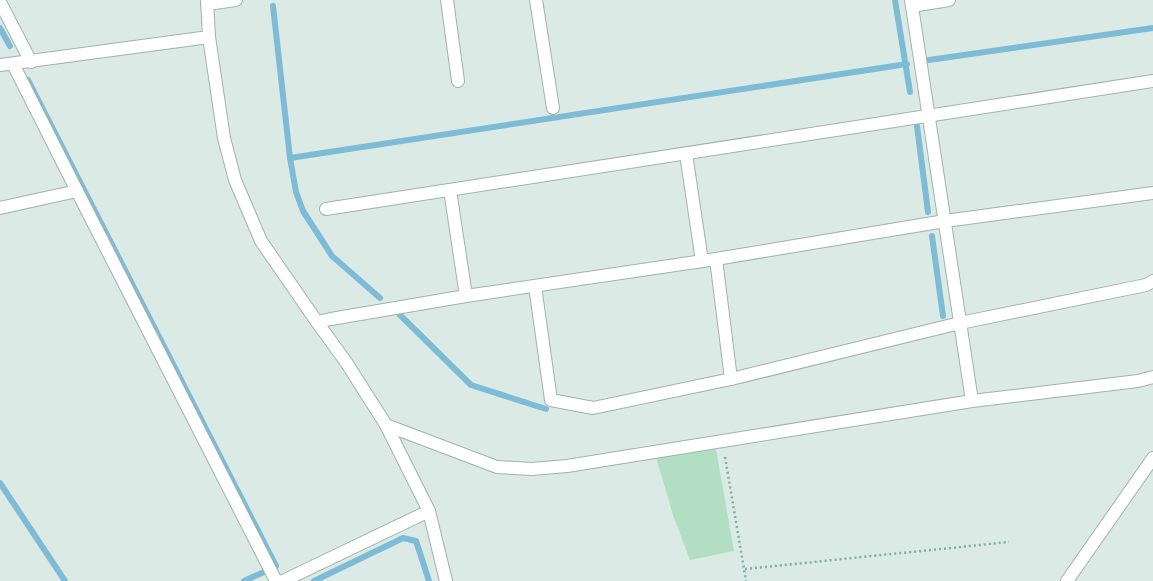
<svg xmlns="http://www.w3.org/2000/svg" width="1153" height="581" font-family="Lato,sans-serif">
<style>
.green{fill:#b2dec4}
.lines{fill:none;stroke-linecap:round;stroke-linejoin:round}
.stream{stroke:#7dbbd6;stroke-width:6}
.minor-casing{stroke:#9fb2ae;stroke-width:14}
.tertiary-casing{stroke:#9fb2ae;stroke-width:14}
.path{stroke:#79b1a7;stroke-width:2.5;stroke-dasharray:2 3;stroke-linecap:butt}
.minor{stroke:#fff;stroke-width:12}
.tertiary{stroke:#fff;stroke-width:12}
</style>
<rect width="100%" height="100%" fill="#dceae6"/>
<path class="green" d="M716 449 734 551 690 560 673 515 656 457Z"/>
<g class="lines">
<g class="stream">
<path d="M895 0 910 92"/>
<path d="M273 6 290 158 296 192 303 211 332 256 380 298"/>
<path d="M0 28 10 46"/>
<path d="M929 60 1153 28"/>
<path d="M28 80 276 566"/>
<path d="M917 126 928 212"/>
<path d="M290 158 907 64"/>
<path d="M932 236 943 316"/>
<path d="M399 314 471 385 546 409"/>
<path d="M0 483 65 581"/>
<path d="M244 581 264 572"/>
<path d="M314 581 403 538 416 541 429 581"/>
</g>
<g class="minor-casing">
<g id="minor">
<path d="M207 0 209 37 224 138 235 180 261 241 317 322 346 362 386 425 429 511 446 581"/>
<path d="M447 0 458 81"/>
<path d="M536 0 553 108"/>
<path d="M0 2 31 62"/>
<path d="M207 4 236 0"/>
<path d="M912 6 949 0"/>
<path d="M0 65 209 37"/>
<path d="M686 154 702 261"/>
<path d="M450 190 466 296"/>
<path d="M77 191 276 581"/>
<path d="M0 208 77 191 13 64"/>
<path d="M326 209 1153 81"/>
<path d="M716 259 731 379"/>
<path d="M535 286 551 400 593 408 731 379 960 323 1146 285 1153 281"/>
<path d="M317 322 331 319 466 296 716 259 945 221 1153 193"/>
<path d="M972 401 1138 381 1153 377"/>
<path d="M386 425 497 467 532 469 567 466 972 401 911 0"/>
<path d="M283 581 429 511"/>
</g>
</g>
<g class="tertiary-casing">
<path id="tertiary" d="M1067 581 1153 458"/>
</g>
<g class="path">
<path d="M725 457 746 581"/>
<path d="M745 569 1009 542"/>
</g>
<use href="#minor" class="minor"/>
<use href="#tertiary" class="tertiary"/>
</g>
</svg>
